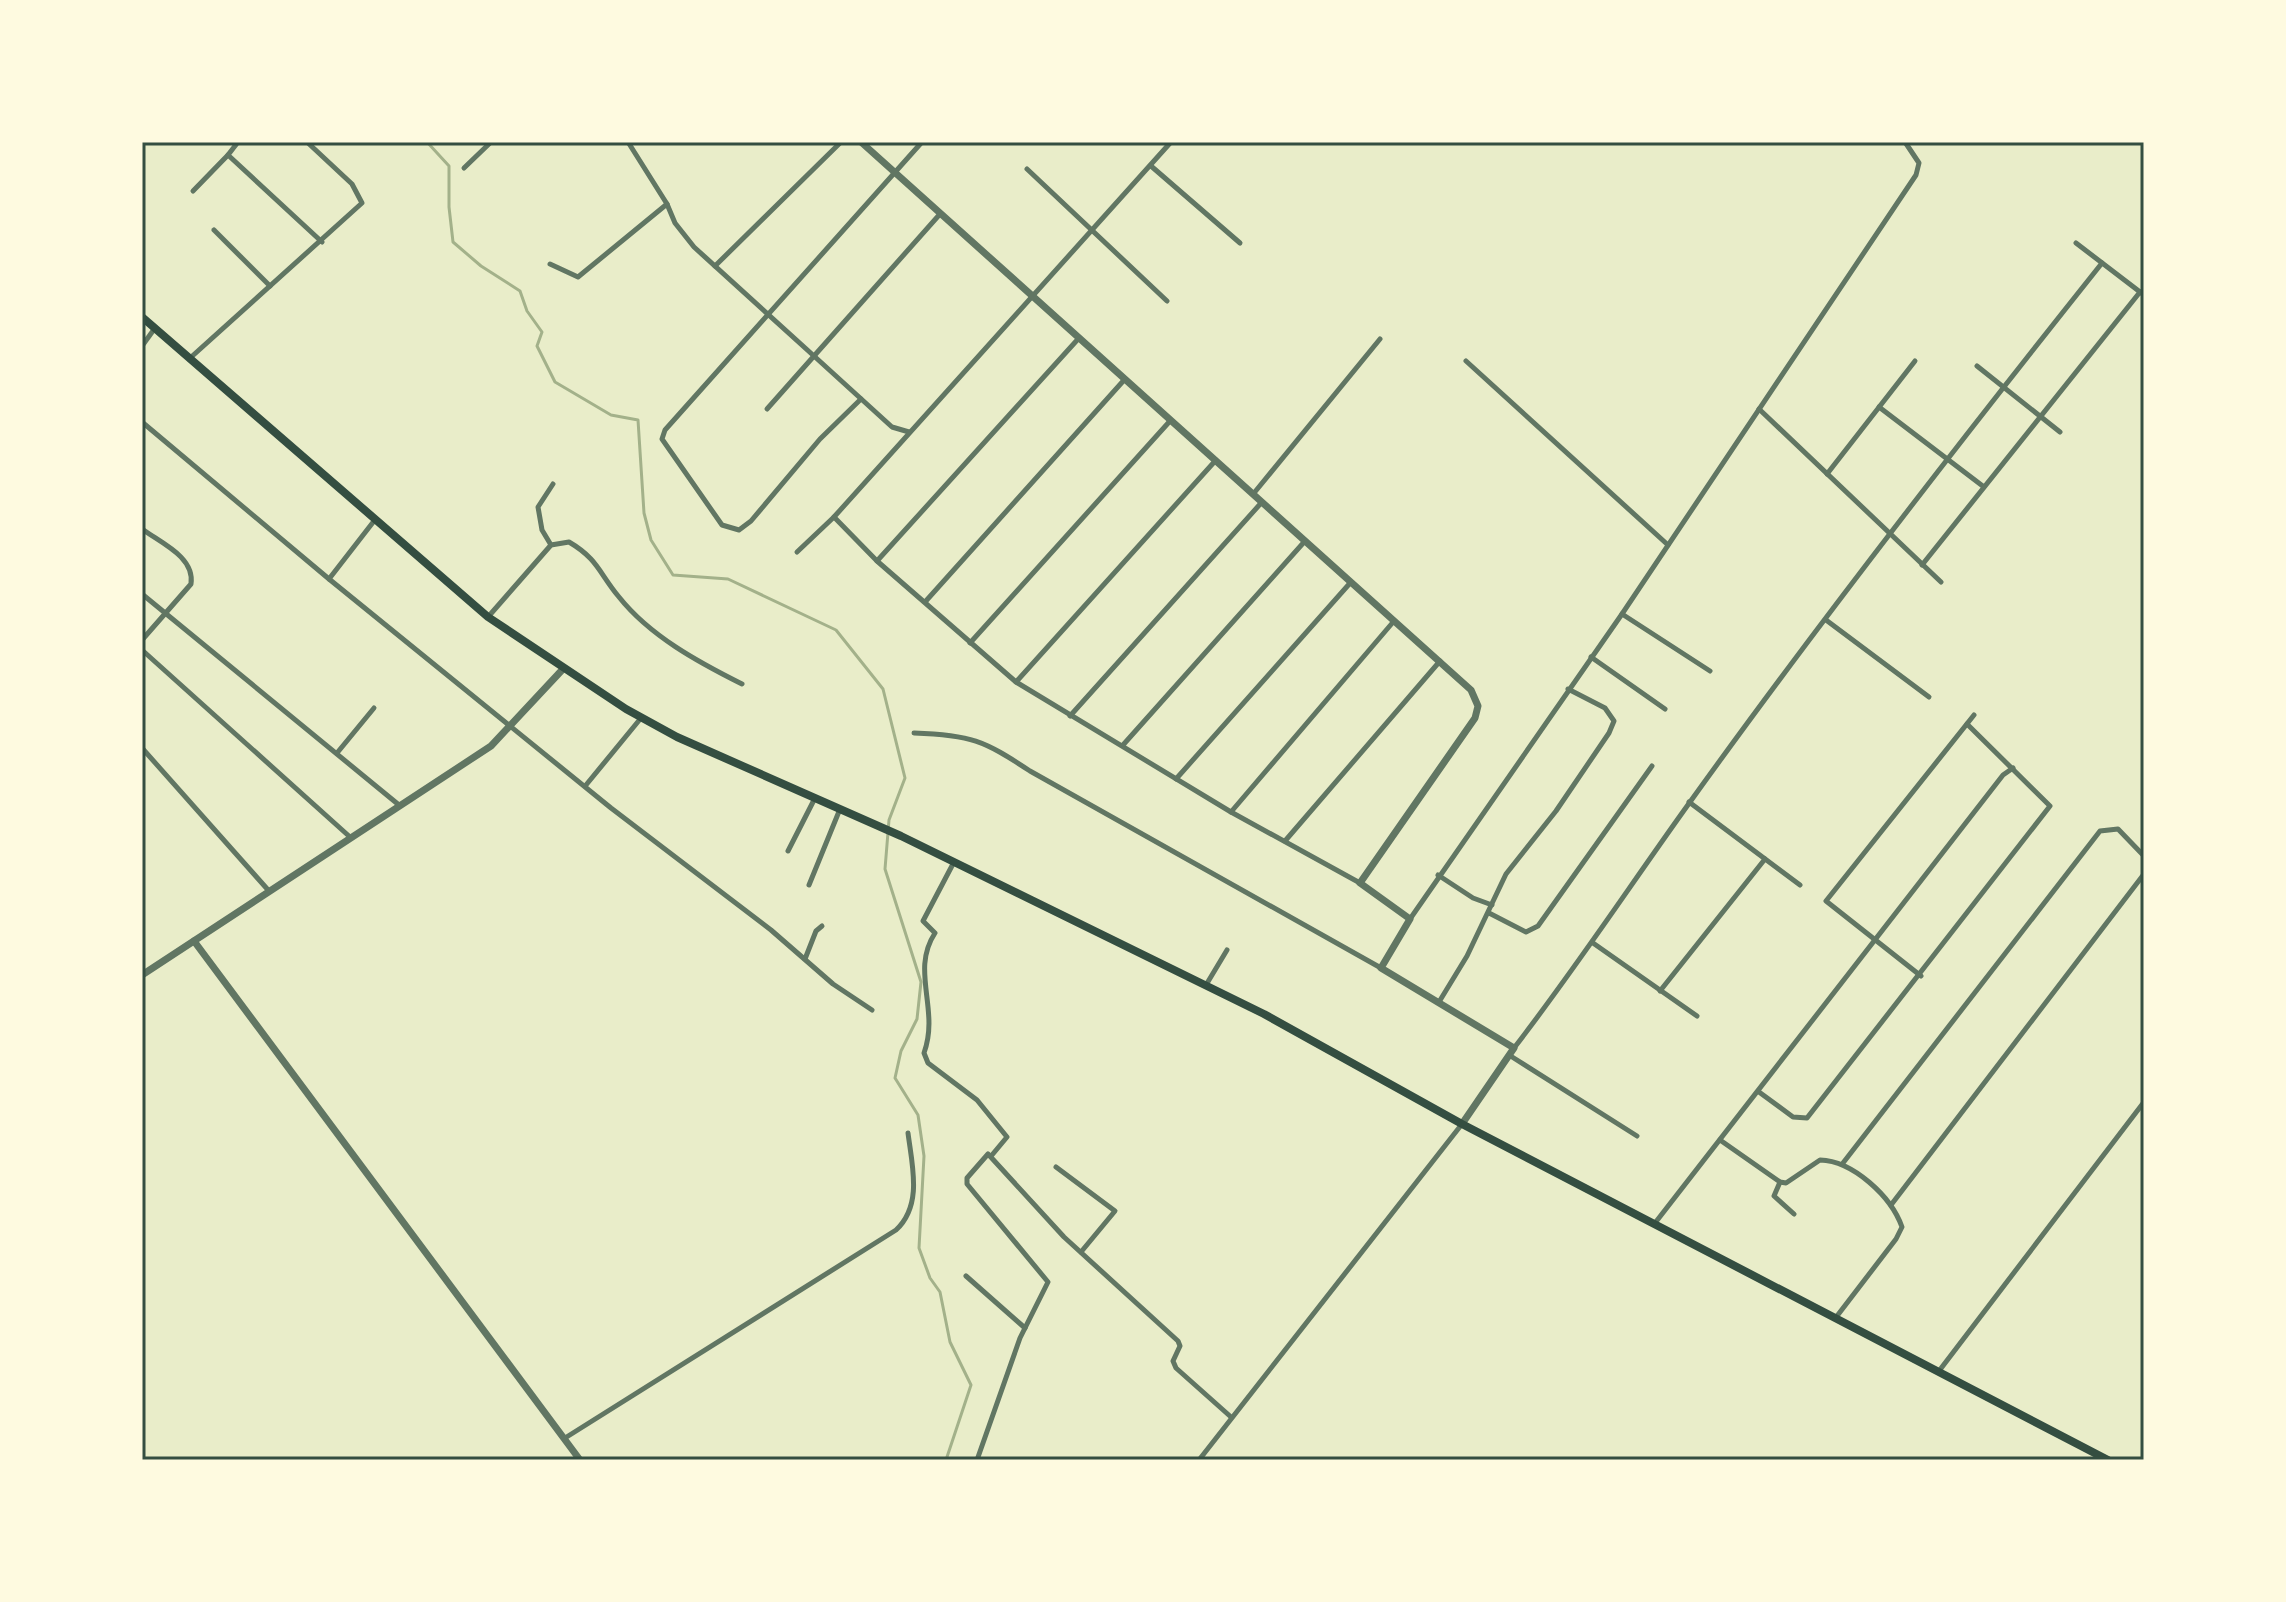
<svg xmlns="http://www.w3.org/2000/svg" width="2286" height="1602" font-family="Arial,sans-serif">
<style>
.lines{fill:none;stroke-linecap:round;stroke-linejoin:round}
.stream{stroke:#a3b18a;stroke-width:3}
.minor{stroke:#617663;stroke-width:5}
.tertiary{stroke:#617663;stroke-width:7}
.secondary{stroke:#344e41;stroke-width:8}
.neatline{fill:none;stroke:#344e41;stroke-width:3}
</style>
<rect width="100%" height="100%" fill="#e9edc9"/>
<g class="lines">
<path class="stream" d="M427 142 449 166V207L453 242 481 266 520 291 527 311 542 332 537 346 555 382 611 415 638 420 644 513 651 540 673 575 728 579 836 630 883 689 905 778 889 820 885 869 921 982 917 1019 901 1051 895 1078 918 1115 924 1156 919 1248 930 1278 940 1292 950 1342 971 1385 946 1460"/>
<g class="minor">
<path d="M238 142 228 155 322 242"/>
<path d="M628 142 667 204 675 223 694 247 814 356 940 214"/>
<path d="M1171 142 834 517 877 561 1016 682 1231 812 1360 883"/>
<path d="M1151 166 1240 243"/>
<path d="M464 168 491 142"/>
<path d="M1027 169 1167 301"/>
<path d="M193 191 228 155"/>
<path d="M214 230 270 286"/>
<path d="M2076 243 2144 295"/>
<path d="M550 264 578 277 667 204"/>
<path d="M715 266 841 142"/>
<path d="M142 346 155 328"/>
<path d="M189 359 362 203 352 184 307 142"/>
<path d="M1466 361 1668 545"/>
<path d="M1977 366 2060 432"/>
<path d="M861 399 820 439 751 521 739 530 722 525 662 439 665 430 922 142"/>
<path d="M1879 407 1984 487"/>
<path d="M767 409 814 356 892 427 909 432"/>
<path d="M1759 409 1941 582"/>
<path d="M142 422 329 579 611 808 771 930 833 984 872 1010"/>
<path d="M1827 474 1915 361"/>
<path d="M1254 493 1380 339"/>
<path d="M142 529C161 543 195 557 191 584L142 640"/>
<path d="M551 545 542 530 538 507 553 484"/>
<path d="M797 552 834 517"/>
<path d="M877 561 1079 338"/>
<path d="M1922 565 2140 292"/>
<path d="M329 579 374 521"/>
<path d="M142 594 399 805"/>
<path d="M925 602 1125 379"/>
<path d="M1622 614 1710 671"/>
<path d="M488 617 551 545 569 542C598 559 599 573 619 597 650 636 698 662 742 684"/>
<path d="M1826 620 1929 697"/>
<path d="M970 643 1170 421"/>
<path d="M142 650 350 837"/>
<path d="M1591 657 1665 709"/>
<path d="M1016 682 1216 460"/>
<path d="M1070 716 1262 502"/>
<path d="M914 733C971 735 983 740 1030 771L1381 968"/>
<path d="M1123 745 1305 541"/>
<path d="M142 748 269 891"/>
<path d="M337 753 374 708"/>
<path d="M1176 779 1351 582"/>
<path d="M586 785 641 718"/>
<path d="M1689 802 1800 885"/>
<path d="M1231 812 1394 621"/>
<path d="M1285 841 1440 661"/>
<path d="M788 851 815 798"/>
<path d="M954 862 923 921 935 933C910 971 940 1009 924 1053L928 1063 977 1100 1007 1137 992 1155"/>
<path d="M1438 875 1473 898 1492 905"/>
<path d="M809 885 840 809"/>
<path d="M1489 913 1526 932 1538 926 1652 766"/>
<path d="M1410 919 1622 614 1916 175 1919 163 1905 142"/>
<path d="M1593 943 1697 1016"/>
<path d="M805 959 816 931 822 926"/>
<path d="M1921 976 1826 901 1974 715"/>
<path d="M1206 985 1227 950"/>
<path d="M1660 991 1765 859"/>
<path d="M1439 1002 1467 956 1506 874 1556 811 1609 733 1614 721 1605 708 1568 689"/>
<path d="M1514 1048C1576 968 1631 884 1690 802 1822 618 1961 440 2102 263"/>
<path d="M1509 1055 1637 1136"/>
<path d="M1759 1092 1793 1117 1807 1118 2050 806 1967 724"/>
<path d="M1720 1140 1780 1182 1786 1183 1820 1160C1853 1161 1891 1196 1902 1227L1896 1239 1837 1316"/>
<path d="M1843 1163 2100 831 2118 829 2144 856"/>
<path d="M1056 1167 1115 1211 1081 1252"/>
<path d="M1780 1182 1774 1196 1794 1214"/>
<path d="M1891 1205 2144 874"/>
<path d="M1655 1223 2003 775 2013 768"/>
<path d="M966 1276 1025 1328"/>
<path d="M1939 1371 2144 1102"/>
<path d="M565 1438 896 1230C923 1205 912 1165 908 1133"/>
<path d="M977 1460 1020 1338 1048 1282 967 1184V1178L988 1154 1064 1237 1178 1341 1180 1346 1173 1361 1176 1368 1231 1417"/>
<path d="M1199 1460 1462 1124"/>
</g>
<g class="tertiary">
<path d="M861 142 1471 690 1478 706 1475 718 1360 883 1410 919 1381 968 1514 1048 1462 1124"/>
<path d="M194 941 580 1460"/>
<path d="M142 975 491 746 563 669"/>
</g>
<path class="secondary" d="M142 317 488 617 626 709 677 737 901 836 1264 1014 1462 1124 2108 1460"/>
</g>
<rect width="2286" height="1602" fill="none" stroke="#fefae0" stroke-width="288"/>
<rect x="144" y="144" width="1998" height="1314" class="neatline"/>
</svg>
